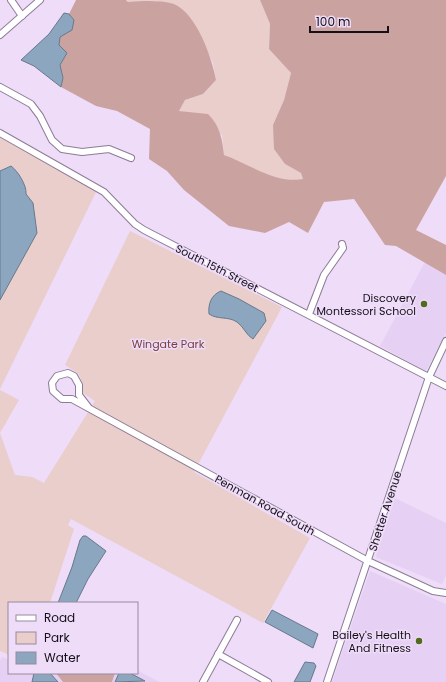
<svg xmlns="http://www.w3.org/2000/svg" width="446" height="682" font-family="Poppins,sans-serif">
<rect width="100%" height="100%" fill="#eedcf8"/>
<g fill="#e6d0f3">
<path d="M425,262L446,275V333L426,371L380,346Z"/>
<path d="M395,498L446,523V575L442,584L376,557Z"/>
<path d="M370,571L446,604V682H332Z"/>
<path d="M2,657L9,660V673H137V670L159,682H0V661Z"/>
</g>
<g fill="#eacecc">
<path d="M127,0H260L270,24L269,49L291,73L284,100L273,125L285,164L301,173L303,179L287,181L258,171L224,155L222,135L191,113L179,111L185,100L203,94L216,80L213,63L206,48L157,1L128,2Z"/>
<path d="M0,137L97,190L0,389Z"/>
<path d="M130,231L282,307L194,472L310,538L263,623L71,519L68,525L74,529L50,603H9V655L0,651V390L19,400L0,433L15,475L32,477L44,483L95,401L83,393C82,375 80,374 65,365Z"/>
</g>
<g fill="#caa3a1">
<path d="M76,0H126L128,2C143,1 160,0 174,4C197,14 212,58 216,80L203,94L185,100L179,111L208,114C220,126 222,138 224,155C249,164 276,184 303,179L301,173L285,164L274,149L273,125L284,100L291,73L269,49L270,24L260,0H446V176L416,230L446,245V275L396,246L385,245L354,199L324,202L308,233L289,222L265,233L229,226L184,190L167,171L149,159L150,129L117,111L96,106L61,87L63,78L60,65L67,53L59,45L60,37L74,20L69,14Z"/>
<path d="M56,673H115L112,682H63Z"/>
</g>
<g fill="#8ba6be" stroke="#68798c">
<path d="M64,13L69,14L74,20L72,30L60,37L59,45L67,53L60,65L63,78L61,87L34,66L21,60L49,34Z"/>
<path d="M11,166C18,171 27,186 26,194L33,203L37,233L0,300V171Z"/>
<path d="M221,291L239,299L264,313L266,321L253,339C246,335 244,327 237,322C228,316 218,320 209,314C208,304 211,295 221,291Z"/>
<path d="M83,536H86L106,551L88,579L76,603H58L72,567L80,540Z"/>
<path d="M272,610L318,634L313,648L265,622Z"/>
<path d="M305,662L314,663L316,666L310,682H294Z"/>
<path d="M34,673H50L58,682H32Z"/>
<path d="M119,673H130L145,681L115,682Z"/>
</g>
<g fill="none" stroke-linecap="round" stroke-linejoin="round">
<g stroke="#8c7c95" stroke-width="8">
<g id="minor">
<path d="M11,0L22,16"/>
<path d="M0,35L40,0"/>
<path d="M0,87L31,104L40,116L52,140L62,149L82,152L109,149L131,158"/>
<path d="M0,133L104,192L135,224L144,230L446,386"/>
<path d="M309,314L324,275L343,248L342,244"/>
<path d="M89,408L79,395V385L74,376L68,373L57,376L52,383L53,391L62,399H72L368,561L433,591L446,593"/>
<path d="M218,654L268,682"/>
<path d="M203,682L237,620"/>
<path d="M327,682L429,377L446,341"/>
</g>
</g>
<use href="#minor" stroke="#fff" stroke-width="6"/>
</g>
<g fill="#516a1c" stroke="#eedcf8" stroke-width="1.5">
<circle cx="424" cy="304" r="4"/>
<circle cx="419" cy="641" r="4"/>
</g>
<g text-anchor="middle" stroke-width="3" stroke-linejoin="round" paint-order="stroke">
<g font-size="11" fill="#150f19" stroke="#eedcf8">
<text transform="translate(217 268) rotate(27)" y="4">South 15th Street</text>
<text transform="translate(265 505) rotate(29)" y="4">Penman Road South</text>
<text transform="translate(385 511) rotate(-72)" y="4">Shetter Avenue</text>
</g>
<g font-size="11" fill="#150f19" stroke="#eedcf8" text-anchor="end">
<text x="416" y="302">Discovery<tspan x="416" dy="13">Montessori School</tspan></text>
<text x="411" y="639">Bailey's Health<tspan x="411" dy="13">And Fitness</tspan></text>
</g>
<g font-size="11" fill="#784140" stroke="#eedcf8">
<text x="168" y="348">Wingate Park</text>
</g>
</g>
<rect x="8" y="602" width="130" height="72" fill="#eedcf8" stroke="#978a9f"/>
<rect x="16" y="615" width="20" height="6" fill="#ffffff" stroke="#978a9f"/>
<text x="44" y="622" font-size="12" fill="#150f19">Road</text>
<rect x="16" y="632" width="20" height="12" fill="#eacecc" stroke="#978a9f"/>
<text x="44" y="642" font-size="12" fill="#150f19">Park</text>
<rect x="16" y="652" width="20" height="12" fill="#8ba6be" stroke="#978a9f"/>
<text x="44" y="662" font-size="12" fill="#150f19">Water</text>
<path d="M310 26v6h78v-6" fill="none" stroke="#150f19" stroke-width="2"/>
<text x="316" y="26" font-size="12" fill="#150f19" stroke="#eedcf8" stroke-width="3" paint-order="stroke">100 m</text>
</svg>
